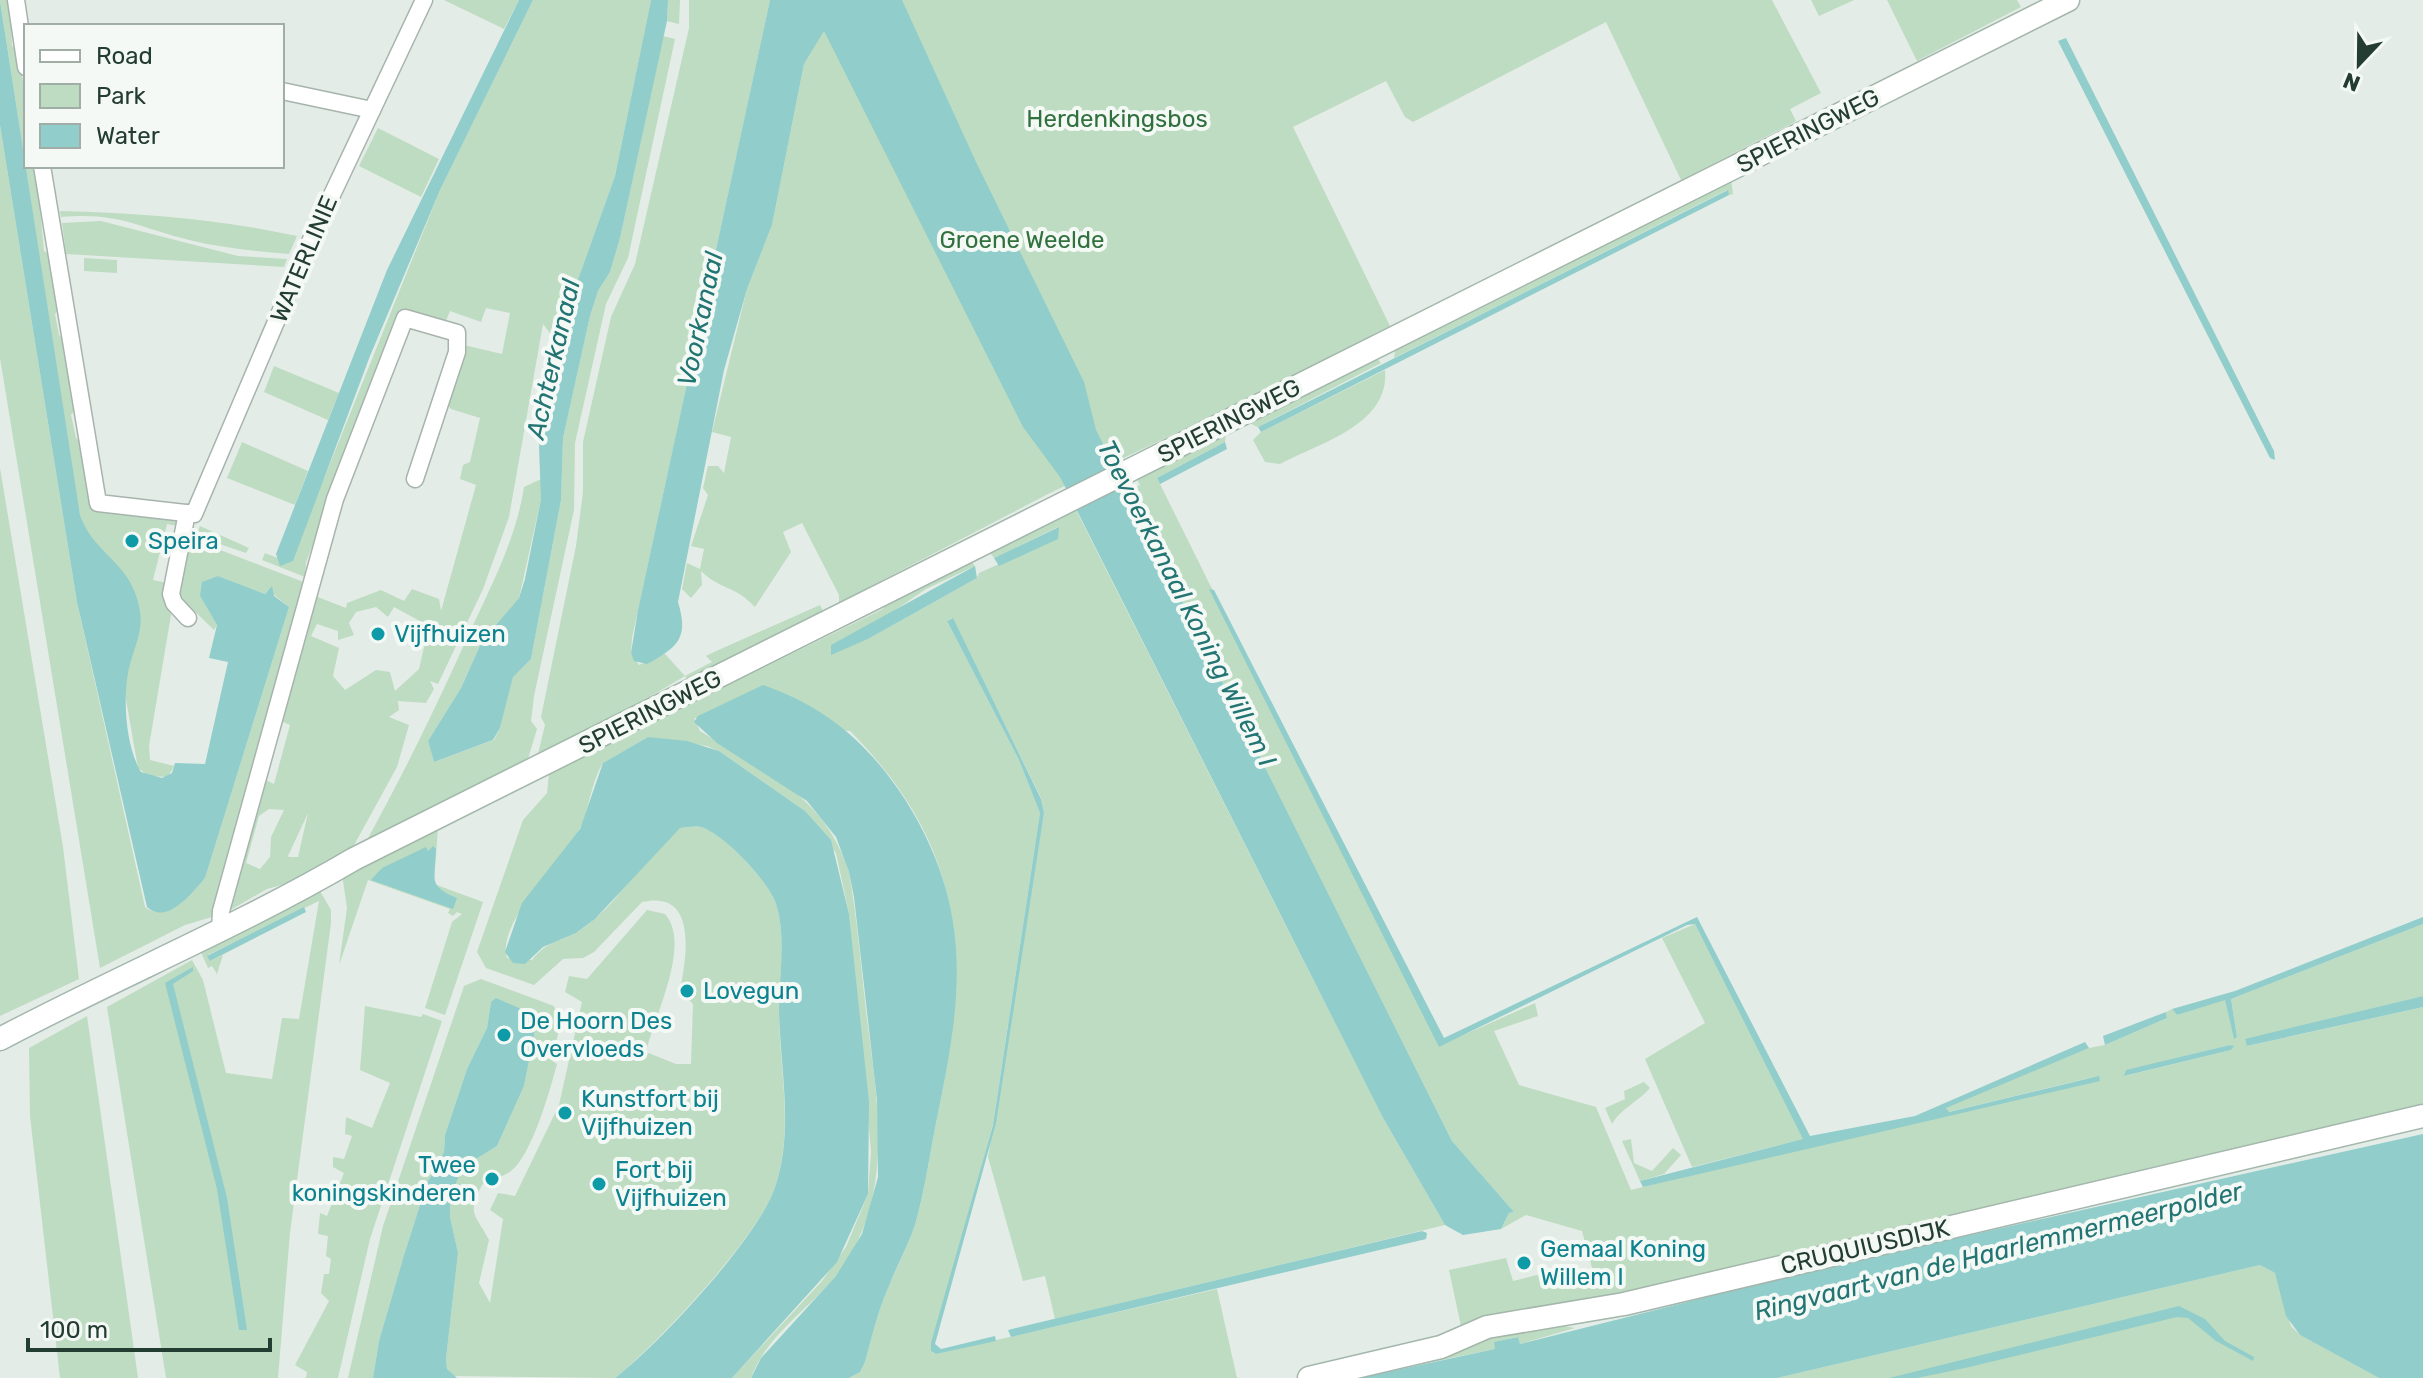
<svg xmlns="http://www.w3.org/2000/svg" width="2423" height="1378" font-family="Rubik,sans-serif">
<rect width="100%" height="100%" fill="#e4ece7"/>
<g fill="#bedcc1" fill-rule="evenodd">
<path d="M0,0H10L12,46L18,50L26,100V166H36L44,251L50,255L59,309L55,314L59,335L63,338L74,411L71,415L76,438L80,441L91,508L179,522L178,526L167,524L153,580L167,583L165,595L171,615L149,746L150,760L174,766L168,777L149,776L138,768L125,694L134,590L85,533L78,507Z"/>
<path d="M444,0H519L504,29Z"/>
<path d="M533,0H651L615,176L556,341L543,324L509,517L483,589L438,684L430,681L434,689L426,703L398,701L399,710L389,717L409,725L397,767L353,847L292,882L267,889L225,913L185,925L100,968L0,358V125L77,602L145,907C168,925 192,893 205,878L289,607L268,590L265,594L218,576L200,596L217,625L214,630L180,597L189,538L309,584L305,592L346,608L347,603L381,590L404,601L412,589L439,599L441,611L476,485L460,479L463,465L470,462L480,418L451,409L447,404L464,345L502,354L510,313L486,308L481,322L450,311L445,323L405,311L306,562L305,577L262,560L265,553L280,559V566L325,476L440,190ZM376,607L388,617L394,607L418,620L428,630L419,669L395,691L390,672L376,670L345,690L333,676L339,648L311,636L317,624L338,631V640L354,635L349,623L356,612ZM272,717L290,725L274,784L257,776ZM269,809L284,810L271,837L270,857L260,869L246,863L259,816ZM308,813L298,857H289L288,856Z"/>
<path d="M668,0H680L679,24L667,21Z"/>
<path d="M689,0H770L632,638L631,653L639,665L665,654L685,676L712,662L706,656L714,652L820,605L823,611L839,604V595L802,523L783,532L791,552L755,607C735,585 720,590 701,571L702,585L691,598L682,589L687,563L700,569L704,549L691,546L708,495L703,488L708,466H718L724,473L731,437L712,432L747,289L772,225L804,64L824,30L834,48L850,0H1772L1821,93L1790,109L1796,121L1793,123L1681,180L1606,22L1413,122L1405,117L1386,81L1293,127L1390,326L1372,335L1373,339L1050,493L871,586L868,594L690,683L685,676C636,706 582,733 537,758L545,725L541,717L576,546L583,492V442L611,317L635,264L689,28Z"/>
<path d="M1811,0H1854L1819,16Z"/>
<path d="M1887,0H2017L2021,7L1917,61Z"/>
<path d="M663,36L675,39L628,258L606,304L575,443L574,510L534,696L531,721L537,729L527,762L367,840C404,773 437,705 468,636C490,588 516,540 524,487L541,479V499L519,598L482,641L461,688L428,741L434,762L494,740L500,728L513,676L531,659L561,500L563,438L590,316L598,291L610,272L620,238Z"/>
<path d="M378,128L439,159L421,197L359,166Z"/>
<path d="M1731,180L1733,194L1729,195L1727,190L1394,358L1395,350Z"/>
<path d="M60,211C140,213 219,219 297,236L289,254C255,251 222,248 189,240C137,227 119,212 61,217Z"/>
<path d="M101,221L238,256L287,259L284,267L66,254L62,223Z"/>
<path d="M84,258L117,260V273L84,271Z"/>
<path d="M1376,357L1381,363L1258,427L1247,422Z"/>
<path d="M274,366L339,393L328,420L264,392Z"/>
<path d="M1385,370C1390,425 1319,443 1280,464L1265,462L1253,440L1261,432Z"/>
<path d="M1226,432L1225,442L1157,478L1439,1046L1535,1003L1538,1016L1494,1031L1519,1085L1596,1107L1631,1190C1787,1151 1943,1118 2098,1076L1948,1112L1946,1107L2089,1048L2105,1045L2167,1018L2166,1012L2172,1009L2177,1015L2225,999L2234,1038L2237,1037L2231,999L2423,924V996L2245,1040L2248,1046L2423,1007V1106L1462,1331L1449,1270L1506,1258L1513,1281L1564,1268L1595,1279L1582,1231L1526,1215L1501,1229L1509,1213L1514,1212L1452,1141L1132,503L1127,491L1140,485L1136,477ZM2230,1045L2233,1046L2231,1050L2125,1076L2126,1071Z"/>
<path d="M242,442L308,471L295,505L227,478Z"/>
<path d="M0,468L63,847L79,979L0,1016Z"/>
<path d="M1075,508L1382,1116L1445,1225L1055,1319L1045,1276L1023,1281L988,1157L1044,813L1041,798L952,618L947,621L1019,760L1040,813L993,1124L931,1351L936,1354L1217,1289L1237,1378H849L860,1372L865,1362C872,1337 878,1310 889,1286C897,1266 908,1246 915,1225C925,1191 930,1153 937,1118C970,962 969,851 850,731L694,718L700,731C765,773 823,793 849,872C857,918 861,965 866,1011C876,1094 894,1179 850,1256C824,1301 768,1329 751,1378H732L822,1281L846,1247L868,1194L871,1151L849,914L836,853L805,811L719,751L707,746L648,737L603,763C590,784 590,810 578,832C563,863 496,921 507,958L532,960C549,939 559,943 579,931C620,905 641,856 680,828C688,827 697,825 704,828C727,838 771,883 777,907C786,939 779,976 779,1010C779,1070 795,1131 774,1190C756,1239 657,1344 615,1378L453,1376L447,1369L446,1359L458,1253L450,1217V1197L463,1167L497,1146L524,1086L535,1030L533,1021L491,1002L487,1028L467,1069L445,1135L444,1152L427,1183L404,1255L379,1341L373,1378H348L383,1226L464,986L481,979L554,1006L560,1024L556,1043L549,1044L543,1050L545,1056L557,1064C550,1090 532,1155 511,1171C502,1178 491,1178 482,1185C466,1215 476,1214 489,1240L479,1283L490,1303L503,1219L490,1210L498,1193L515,1196L559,1105L582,1002L565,992L569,976L587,979L647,910L665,914C692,944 654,1016 646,1052L676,1064H691L693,1004L680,990C686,959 699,889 642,902L594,952L583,958L563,959L534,985L486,968L477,952L523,820L547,793L549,773L883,609L885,604L970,560L975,566L926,589L831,654L868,639L977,578L979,573L1057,538L1058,527L994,558L988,550Z"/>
<path d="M200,526L249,548L246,553L196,536Z"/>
<path d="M438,828L434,884L483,902L445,1015L425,1008L452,922L462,914L457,912L453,916L448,913L450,909L368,880L339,965L347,908L342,874Z"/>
<path d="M320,891L331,910V923L290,1233L278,1378H166L107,1007L192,960L203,980L226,1073L272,1079L282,1018L299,1019L319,901L208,955L210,961L223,955L217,974L212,966L208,968L200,950Z"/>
<path d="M1695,924L1804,1139L1692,1167L1645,1059L1705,1023L1662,938Z"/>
<path d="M365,1006L421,1017L423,1014L442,1021L370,1239L338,1378H306L307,1372L295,1365L329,1301L321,1293L324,1274H329L331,1259L326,1256L328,1236L318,1234L320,1213L327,1216L344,1173L333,1167V1157L344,1159L352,1136L345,1134L346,1117L372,1128L390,1083L360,1070Z"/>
<path d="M87,1016L138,1378H60L30,1116L29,1048Z"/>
<path d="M1644,1082L1650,1088C1638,1102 1620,1109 1612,1124L1605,1108L1625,1099L1624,1091Z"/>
<path d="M1631,1139L1634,1163L1652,1171L1673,1148L1681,1155L1664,1174L1640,1181L1622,1141Z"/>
<path d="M2260,1265L2275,1273L2291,1326L2300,1335L2379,1378H1777Z"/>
<path d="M1559,1325L1575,1328L1520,1344L1517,1337L1495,1342V1349L1416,1365L1505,1331Z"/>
</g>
<g fill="#90cdcb">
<path d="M519,0H533L440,190L370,356L293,561L280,566L276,554L387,270Z"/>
<path d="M651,0H668L667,21L620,238L610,272L598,291L590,316L563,438L561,500L531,659L513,677L500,728L493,740L434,762L428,741L461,688L482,641L519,598L525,579L541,499L539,447L556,341L615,176Z"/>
<path d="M770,0H902L976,162L1084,382L1096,430L1452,1141L1514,1212L1509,1213L1501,1229L1463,1235L1445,1225L1382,1116L1060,477L1023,427L824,31L804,64L772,225L747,289L724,370L678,602C689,638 678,647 647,664L634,661L631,653L638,610Z"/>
<path d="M0,1L80,515C95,557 132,561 140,611C143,630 135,646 130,664C122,693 125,746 141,772L162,778L172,773L175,763L205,764L228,662L209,658L217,625L200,596L202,582L218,576L265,594L272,586L274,596L289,607L205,878C193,892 167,926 147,907L77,602L0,125Z"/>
<path d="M2066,38L2274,451L2275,460L2270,458L2058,41Z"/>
<path d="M1728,190L1729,195L1261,432L1258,427Z"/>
<path d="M1225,442L1227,449L1160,484L1157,478Z"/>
<path d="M1059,527L1058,539L999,566L994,558Z"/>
<path d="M975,566L977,578L868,639L831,655V645Z"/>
<path d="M1209,589L1214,590L1444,1038L1697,917L1810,1136L1915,1116L2085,1042L2089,1048L1946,1108L1949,1112L2099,1076L2100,1081L1643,1187L1640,1181L1803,1139L1695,924L1687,925L1439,1047Z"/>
<path d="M953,618L1041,799L1044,813L996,1123L935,1344L941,1349L995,1336L996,1341L936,1354L931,1351V1343L993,1125L1040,813L1019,760L947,621Z"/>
<path d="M763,685C827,707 870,745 906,801C974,910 962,998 937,1118C930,1153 925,1190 915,1225C908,1246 897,1265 889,1286C878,1310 872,1337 865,1362L860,1372L849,1378H751L761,1358L836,1276L862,1234L878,1177L877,1100L854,897L849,872L836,837L807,801L717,743L694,722L698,716Z"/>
<path d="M648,737L687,741L719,751L805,811L831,840L849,914L869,1102L868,1194L837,1262L732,1378H615C659,1344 755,1241 774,1190C795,1132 780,1070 779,1010C779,976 786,939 777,907C771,883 727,838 704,828C697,825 688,827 680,828L595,919L576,933L543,947L525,964L513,963L505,952L522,903L580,829L603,763Z"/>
<path d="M426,847L428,851L433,846L436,849C435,879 427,886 457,898L453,909L371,880L382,868Z"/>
<path d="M304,907L306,912L210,961L207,956Z"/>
<path d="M2423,917V924L2231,999L2237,1037L2234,1039L2225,1000L2177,1015L2172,1009L2235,991Z"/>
<path d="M193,967V971L173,984L227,1198L247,1330H239L217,1189L165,983Z"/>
<path d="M2423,996V1007L2247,1046L2245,1039Z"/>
<path d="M496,998L528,1012L535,1030L524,1086L497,1146L463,1167L450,1197V1217L458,1253L446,1359L447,1369L457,1378H373L379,1341L404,1255L427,1183L444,1152L445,1135L467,1069L487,1028L491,1002Z"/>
<path d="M2166,1012L2167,1018L2105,1045L2103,1036Z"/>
<path d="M2230,1045L2234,1046L2231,1050L2124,1076L2126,1070Z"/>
<path d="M2423,1134V1378H2379L2300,1335L2286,1316L2275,1273L2260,1265L1777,1378H1359L1495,1349L1494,1342L1518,1337L1520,1344L1831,1266Z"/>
<path d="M1422,1231L1427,1233L1426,1239L1011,1337L1008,1330Z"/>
<path d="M2179,1306L2205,1319L2225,1341L2254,1357L2253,1361L2216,1341L2188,1318L2177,1317L1965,1368L1917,1378H1889Z"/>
</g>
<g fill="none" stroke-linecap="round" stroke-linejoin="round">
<g stroke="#a7b4ad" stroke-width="19">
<g id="street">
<path d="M16,0L26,67"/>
<path d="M282,91L372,110"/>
<path d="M42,166L98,503L194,514L313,235L424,0"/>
<path d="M187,513L171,594L174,603L188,618"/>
<path d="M220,932L221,911L335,499L405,318L457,333V352L415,479"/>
</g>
</g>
<g stroke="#a3b7ac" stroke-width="25">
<g id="secondary">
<path d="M0,1039C117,977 240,926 354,859L2068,0"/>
<path d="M1309,1378L1441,1347L1487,1327L1624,1304L2423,1116"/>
</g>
</g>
<use href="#street" stroke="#fff" stroke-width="16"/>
<use href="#secondary" stroke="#fff" stroke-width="22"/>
</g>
<g fill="#0f9aa8" stroke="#f4f9f6" stroke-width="3">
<circle cx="132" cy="541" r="8"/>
<circle cx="378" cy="634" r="8"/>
<circle cx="687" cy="991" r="8"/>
<circle cx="504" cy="1035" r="8"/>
<circle cx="565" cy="1113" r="8"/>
<circle cx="492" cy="1179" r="8"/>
<circle cx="599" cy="1184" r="8"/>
<circle cx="1524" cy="1263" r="8"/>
</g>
<g text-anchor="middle" stroke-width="8" stroke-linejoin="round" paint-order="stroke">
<g font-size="24" fill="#31713e" stroke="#f4f9f6">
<text x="1117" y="127">Herdenkingsbos</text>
<text x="1022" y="248">Groene Weelde</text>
</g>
<g font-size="24" fill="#243d32" stroke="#f4f9f6">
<text transform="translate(1808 131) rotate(-27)" y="8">SPIERINGWEG</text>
<text transform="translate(304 259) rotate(-67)" y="8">WATERLINIE</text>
<text transform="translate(1229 421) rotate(-27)" y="8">SPIERINGWEG</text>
<text transform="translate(650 712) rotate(-27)" y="8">SPIERINGWEG</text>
<text transform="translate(1865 1247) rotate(-13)" y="8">CRUQUIUSDIJK</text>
</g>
<g font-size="24" fill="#0d838f" stroke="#f4f9f6" text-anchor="start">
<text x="148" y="549">Speira</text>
<text x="394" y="642">Vijfhuizen</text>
<text x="703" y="999">Lovegun</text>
<text x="520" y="1029">De Hoorn Des<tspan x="520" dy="28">Overvloeds</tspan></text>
<text x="581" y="1107">Kunstfort bij<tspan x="581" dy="28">Vijfhuizen</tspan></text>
<text x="476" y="1173" text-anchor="end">Twee<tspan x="476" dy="28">koningskinderen</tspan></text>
<text x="615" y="1178">Fort bij<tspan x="615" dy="28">Vijfhuizen</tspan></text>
<text x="1540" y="1257">Gemaal Koning<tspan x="1540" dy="28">Willem I</tspan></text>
</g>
<g font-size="26" font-style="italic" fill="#227573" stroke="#f4f9f6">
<text transform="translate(700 319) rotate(-78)" y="9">Voorkanaal</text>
<text transform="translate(553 359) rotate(-77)" y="9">Achterkanaal</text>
<text transform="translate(1187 603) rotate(63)" y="9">Toevoerkanaal Koning Willem I</text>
<text transform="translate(1998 1251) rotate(-14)" y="9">Ringvaart van de Haarlemmermeerpolder</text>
</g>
</g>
<rect x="24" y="24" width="260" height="144" fill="#f4f9f6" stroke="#a1aea8" stroke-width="2"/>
<rect x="40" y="50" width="40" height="12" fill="#ffffff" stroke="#a1aea8" stroke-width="2"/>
<text x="96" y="64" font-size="24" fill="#243d32">Road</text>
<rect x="40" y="84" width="40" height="24" fill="#bedcc1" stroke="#a1aea8" stroke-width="2"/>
<text x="96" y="104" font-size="24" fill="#243d32">Park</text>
<rect x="40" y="124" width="40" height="24" fill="#90cdcb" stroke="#a1aea8" stroke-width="2"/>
<text x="96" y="144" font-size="24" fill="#243d32">Water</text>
<g transform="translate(2359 64) rotate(202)" stroke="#f4f9f6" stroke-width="6" paint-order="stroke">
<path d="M0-6L14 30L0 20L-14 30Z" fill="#243d32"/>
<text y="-12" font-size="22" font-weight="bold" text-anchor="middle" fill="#243d32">N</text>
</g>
<path d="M28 1338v12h242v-12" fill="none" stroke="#243d32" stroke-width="4"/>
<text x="40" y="1338" font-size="24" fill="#243d32" stroke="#f4f9f6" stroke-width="6" paint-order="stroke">100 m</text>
</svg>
